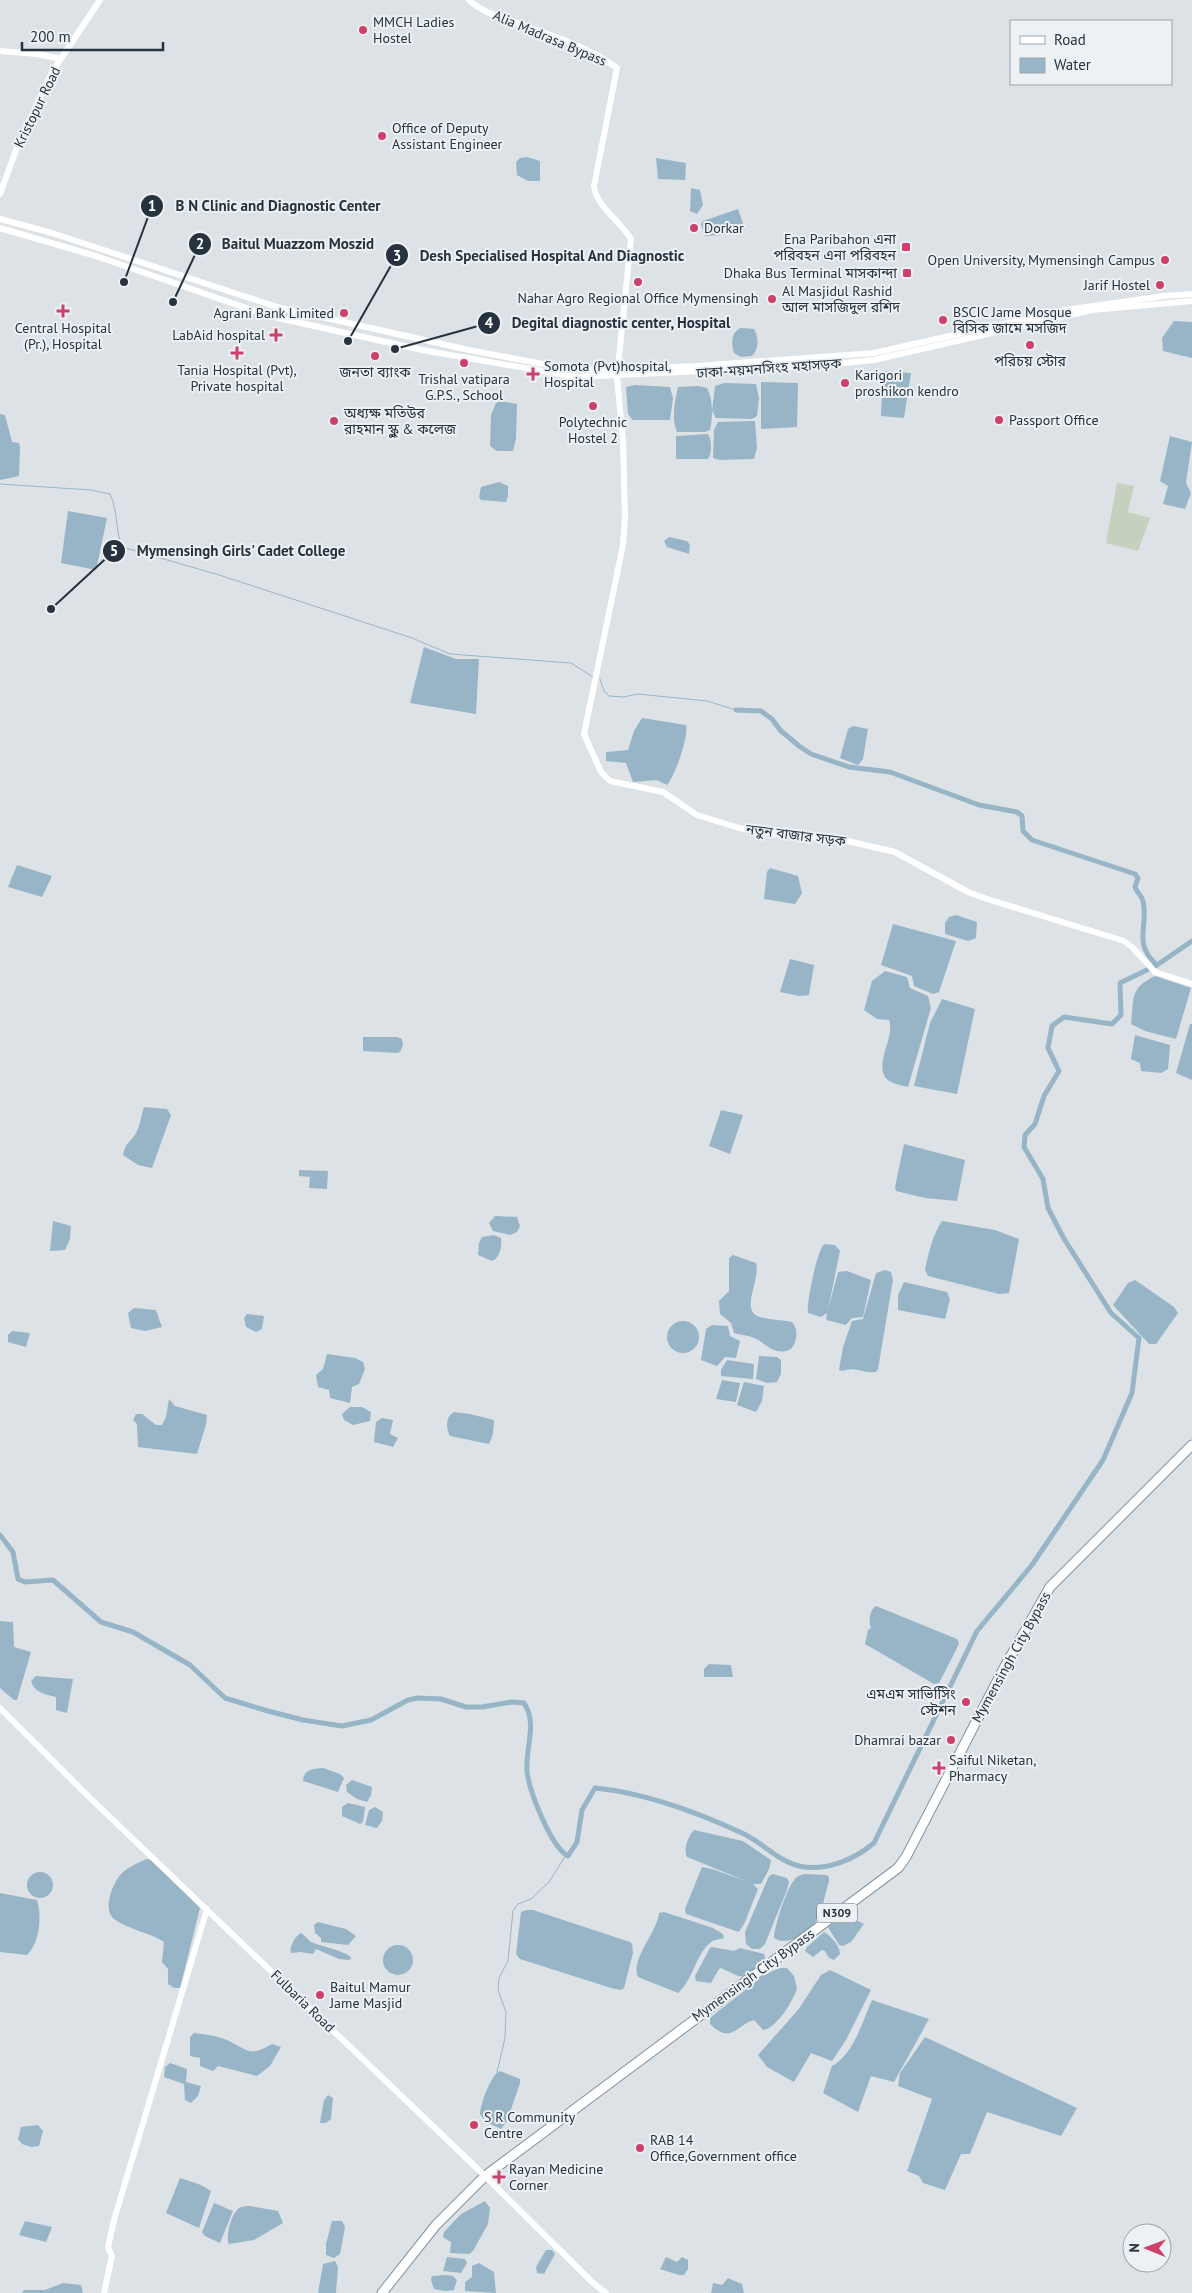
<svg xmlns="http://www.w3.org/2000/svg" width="1192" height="2293" font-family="'PT Sans','Noto Sans Bengali',sans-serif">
<rect width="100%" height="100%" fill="#dde2e7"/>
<path fill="#c5d1be" d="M1117,483L1134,486L1128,512L1150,518L1138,551L1106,543Z"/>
<g fill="#97b5c7">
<path d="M527,157L540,161V181H528L517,175L516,162L520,158Z"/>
<path d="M656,158L686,163L685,180L658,179Z"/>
<path d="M691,188L700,190L703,205L697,214L690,211Z"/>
<path d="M738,209L745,229L736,234L705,236L701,224L703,221Z"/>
<path d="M1174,321L1192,322V358L1163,351L1162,338Z"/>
<path d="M741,328L754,329C759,338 759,349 752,356L741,357L734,353C731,343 731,332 741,328Z"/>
<path d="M883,371L911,373L904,418L881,416Z"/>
<path d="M761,382L798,383L797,427L761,429Z"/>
<path d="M725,383L756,384L759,398L757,416L752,419L716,418L712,411L715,386Z"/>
<path d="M635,385L670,387L673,398L670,420H633L628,414L626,387Z"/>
<path d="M698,386L707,388C713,398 713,418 710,430L705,432H677C671,418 675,401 678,387Z"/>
<path d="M501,401L517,404L516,439L513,451H497L490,446L491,415L496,403Z"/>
<path d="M0,414L5,415L12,442L19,443L20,447L19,476L0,480Z"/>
<path d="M755,421L757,448L754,459L720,460L713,458L714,430L718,422Z"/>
<path d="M708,434C712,441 712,453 708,459H676V436Z"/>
<path d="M1170,436L1192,442L1186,483L1191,493L1185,509L1163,504L1168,486L1160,481Z"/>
<path d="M499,482L508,486V496L506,502L481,500L479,497L481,487Z"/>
<path d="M68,511L107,518L96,570L61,563Z"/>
<path d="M669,537L687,541L690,545L689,554L667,547L664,541Z"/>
<path d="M424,647L456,659H479L476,714L410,703Z"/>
<path d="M642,718L686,725C689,736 675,776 667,785L657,780L633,782L626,763L606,761V752L628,750L634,731Z"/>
<path d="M853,726L868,729L863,759L858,765L840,758L848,729Z"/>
<path d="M17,865L52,876L42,897L8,887Z"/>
<path d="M770,868L798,876L802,893L795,904L764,899L767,872Z"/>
<path d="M956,915L977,922L976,938L968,941L945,934V923L949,917Z"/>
<path d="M893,924L956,941L939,992L933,994L914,986L912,976L881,965Z"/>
<path d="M790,959L814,965L809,995L799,996L780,992Z"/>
<path d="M885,971L907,977L910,988L928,996L931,1008L908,1087C903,1086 894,1084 889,1081C871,1067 896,1037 889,1020L877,1019L864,1010L872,981Z"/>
<path d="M1155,976L1191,988L1176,1039L1145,1031L1131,1024C1134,1000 1129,988 1155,976Z"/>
<path d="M942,999L975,1009L957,1094L914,1086L930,1023Z"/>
<path d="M1190,1024H1192V1080L1176,1073Z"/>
<path d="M1135,1035L1170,1045L1168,1069L1161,1073L1141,1071L1140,1063L1131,1059Z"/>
<path d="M363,1037H397L402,1039L403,1045L400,1052L396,1053L363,1051Z"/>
<path d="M144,1107L167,1109L171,1115L152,1168L138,1165L123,1155C126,1143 128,1144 135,1135C140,1127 141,1116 144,1107Z"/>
<path d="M721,1110L743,1115L730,1154L709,1146Z"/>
<path d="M904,1144L965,1160L957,1201L925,1198L896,1191L895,1187Z"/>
<path d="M299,1170L328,1171L327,1189L309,1188L310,1177L299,1176Z"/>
<path d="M495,1216L517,1217L520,1226L517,1232L510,1235L493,1231L489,1223Z"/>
<path d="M53,1221L71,1226L70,1239L65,1250L50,1251Z"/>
<path d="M942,1221L995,1230L1019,1239L1009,1293L999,1294L928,1276L925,1270C928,1254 933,1234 942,1221Z"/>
<path d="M494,1235L501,1238C502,1246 500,1258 492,1261L478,1255L479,1243L482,1237Z"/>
<path d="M824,1244L835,1245L840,1251L828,1310L838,1272L847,1271L871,1280L863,1317L852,1318L846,1325L826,1320L827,1313L821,1317L808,1313C806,1304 817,1251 824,1244Z"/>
<path d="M733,1255L756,1263C761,1280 739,1311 760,1317C770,1320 782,1320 792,1322C799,1330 797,1342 791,1349C774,1357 768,1344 754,1338C748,1335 741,1335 734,1333L731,1323L720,1314L719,1301L729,1291V1258Z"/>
<path d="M885,1270L891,1272L893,1280L878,1369L876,1372C861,1374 859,1366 842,1371L839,1370L843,1347L852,1321L863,1319L876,1273Z"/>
<path d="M1135,1280L1174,1307L1178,1313L1156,1344H1149L1113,1305L1128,1283Z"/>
<path d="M904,1282L947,1292L950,1299L945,1319L898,1310V1295Z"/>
<path d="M134,1308L156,1310L162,1327L145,1331L131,1328L128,1313Z"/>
<path d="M247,1314L264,1316L262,1329L256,1332L246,1327L244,1318Z"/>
<circle cx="683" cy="1337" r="16"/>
<path d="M712,1325L728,1326L730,1336L740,1341L736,1358L725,1357L717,1366L701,1360L706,1329Z"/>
<path d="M12,1331L30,1333L26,1347L8,1342V1335Z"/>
<path d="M327,1354L355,1358L363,1362L365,1369L359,1384L352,1387L350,1403L330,1398L329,1390L318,1387L316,1375L323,1369Z"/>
<path d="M759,1356L777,1357L781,1360V1374L777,1382L767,1383L756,1379Z"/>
<path d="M727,1360L754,1364L753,1379L721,1376V1370Z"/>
<path d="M722,1380L740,1383L736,1402L716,1399Z"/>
<path d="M744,1382L764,1386L762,1401L756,1412L737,1405Z"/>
<path d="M169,1399L175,1406L207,1415L206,1424L197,1454L138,1447L137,1424L133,1420L136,1414H142L156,1425H162L166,1417Z"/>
<path d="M350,1407H362L371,1412L370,1421L353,1425L344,1420L342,1414Z"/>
<path d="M454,1412L470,1414L494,1420L493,1434L489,1444L450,1436C446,1429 445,1417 454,1412Z"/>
<path d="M382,1418L393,1420L390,1434L398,1438L393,1447L374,1442L376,1422Z"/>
<path d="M876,1606L957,1639L959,1643L957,1648L939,1683L934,1684L865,1644L868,1630L871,1628C868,1622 870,1609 876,1606Z"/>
<path d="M0,1621L13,1622L14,1647L31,1652L17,1700H14L0,1688Z"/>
<path d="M709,1664L731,1665L733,1677H704V1669Z"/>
<path d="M36,1676L73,1679L67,1713L56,1710V1697C45,1694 35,1693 31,1681Z"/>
<path d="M323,1768L340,1774L344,1778L338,1792L303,1781C304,1769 313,1769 323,1768Z"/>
<path d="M352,1780L372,1787L371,1795L367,1802L357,1799L347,1792L346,1785Z"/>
<path d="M348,1803L365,1807L363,1822L360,1824L342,1816V1807Z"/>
<path d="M375,1807L383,1812L382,1821L377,1828L365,1825L369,1810Z"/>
<path d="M694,1830L743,1841L771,1860L769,1869L761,1884H753L758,1889L745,1922L739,1932L686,1914L685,1909L702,1867L712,1869L746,1881L687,1857C683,1850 688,1836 694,1830Z"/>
<path d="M146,1859L152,1860L200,1908L180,1988H174L168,1984V1969L162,1962L164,1942C149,1932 129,1930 114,1919C102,1909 113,1882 122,1873C128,1867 139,1863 146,1859Z"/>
<circle cx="40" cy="1885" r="13"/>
<path d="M773,1874L787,1878L789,1882L787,1890L765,1944L760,1949H752L746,1944L745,1932L769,1876Z"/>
<path d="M805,1874L826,1875L829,1877V1881C825,1894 822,1913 815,1923C806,1934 787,1947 774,1938C774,1927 788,1883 797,1877C799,1875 802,1875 805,1874Z"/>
<path d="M0,1893L37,1900C42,1916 40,1942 27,1955L0,1952Z"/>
<path d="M526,1910H533L630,1942L632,1944L633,1953L624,1988L621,1990L611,1988L520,1959L516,1954L521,1912Z"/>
<path d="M664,1912L713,1928L723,1934L724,1938C719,1940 714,1939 710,1943C695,1956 693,1980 678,1993L638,1977C630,1959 657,1933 659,1913Z"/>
<path d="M846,1915L864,1924L851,1942L843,1946L839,1945L828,1927Z"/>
<path d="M318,1922L346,1929L356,1936L348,1945L321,1942V1938L315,1933L314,1925Z"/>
<path d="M824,1932C831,1936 840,1946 840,1954L834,1960L829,1958L825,1951L822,1950L813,1957L805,1951L807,1947Z"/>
<path d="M301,1933C306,1936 309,1942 314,1943C324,1947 342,1950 351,1957L350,1960L339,1959L316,1949L313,1954L301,1952L291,1953C289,1947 295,1936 301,1933Z"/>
<circle cx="398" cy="1960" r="15"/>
<path d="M712,1947L734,1951L740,1948L764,1954L766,1961L745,1977L738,1976L721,1968L719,1969L711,1983L696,1981L695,1976L710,1948Z"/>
<path d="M779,1968H787L794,1976L797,1988C794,2000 776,2029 763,2030L754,2020C736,2025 732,2045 710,2024V2018L716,2013L763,1976Z"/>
<path d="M830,1970L871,1990L846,2040L832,2061L811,2053L794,2082L767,2067L758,2055L798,2010L821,1975Z"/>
<path d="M872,2000L929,2019L894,2082L871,2076L858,2112L823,2093L832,2066C854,2054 862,2022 872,2000Z"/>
<path d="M194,2033C204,2034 219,2036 229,2041C250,2051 249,2057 272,2044L281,2047L270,2066L257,2076L218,2066L213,2071L200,2066V2058L190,2056V2037Z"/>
<path d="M925,2037L1077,2108L1061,2136L987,2112L970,2154H961L945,2190L923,2183L919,2176L907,2171L932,2099L898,2086L900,2073Z"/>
<path d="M170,2063L187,2069L186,2082L201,2086L198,2096L191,2103L185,2100L184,2084L164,2077L165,2067Z"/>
<path d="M500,2071L520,2079V2083L507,2121L501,2129L486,2122L480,2114C480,2105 491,2074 500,2071Z"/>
<path d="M328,2095L333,2098L331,2119L326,2123H320L324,2100Z"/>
<path d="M38,2125L43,2131L39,2146L31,2147L22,2144L18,2139L21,2127Z"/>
<path d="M180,2178L201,2185L211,2191L199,2228L166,2213Z"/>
<path d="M485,2201L490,2208L488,2224L473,2251L469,2254L450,2253L451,2242L443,2237L444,2232L461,2214Z"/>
<path d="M214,2203L233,2211L220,2243L205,2236L202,2232Z"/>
<path d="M250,2206L278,2211L283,2223L254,2240L229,2244C225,2237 231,2215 238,2209C241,2206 246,2206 250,2206Z"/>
<path d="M25,2221L52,2227L46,2242L19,2235Z"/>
<path d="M332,2221H342L345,2227L340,2254L334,2258L326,2255V2244Z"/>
<path d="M546,2250H552L555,2254L544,2274L537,2273L536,2267Z"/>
<path d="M447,2257L465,2259L467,2263L461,2273L443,2271Z"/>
<path d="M666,2257L677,2262L682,2257L688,2260V2269L684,2275H679L660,2269Z"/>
<path d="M335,2261L338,2267L336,2293H318L323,2264Z"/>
<path d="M479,2263L494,2272L496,2293L465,2291V2282L472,2277V2266Z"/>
<path d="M446,2275L453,2276L457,2280L454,2290L445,2291L434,2289L431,2280L432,2276Z"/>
<path d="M728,2278L742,2284L744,2293H711L713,2283L722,2285Z"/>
<path d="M63,2283L81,2285L83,2293H22L24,2290H45Z"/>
</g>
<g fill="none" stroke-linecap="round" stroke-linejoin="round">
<g stroke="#97b5c7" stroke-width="1">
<path d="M0,484L91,490L110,494C118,511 115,529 122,547L216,574L351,618L412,638L450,654L571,663L593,677"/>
<path d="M600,679L604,691L609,696L624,697L638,694L707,701L736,710"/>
<path d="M497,2072L505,2038L506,2012L498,1990L499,1978L508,1961L513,1911L518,1904L531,1899L549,1882L566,1855"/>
</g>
<g stroke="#97b5c7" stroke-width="5">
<path d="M736,710L761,711L772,719L780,730L799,746L811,754L849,767L890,772L979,805L1017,812L1022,816L1023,831L1032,840L1135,874L1138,878L1135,887C1137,893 1142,896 1143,901C1149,927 1132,943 1157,965"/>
<path d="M0,1535L13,1552L18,1579L25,1582L53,1580L101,1622L133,1632L190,1665L225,1698L268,1711L303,1720L342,1726L371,1720L408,1700L417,1698L441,1699L466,1707H482L512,1702L524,1703C538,1724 525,1748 527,1771C529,1791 551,1847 568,1856L577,1842L582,1810L595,1788C646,1793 697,1812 744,1834C763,1843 781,1864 804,1867C829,1870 855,1859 874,1843L977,1631L1032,1565L1103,1460L1132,1393L1139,1338L1111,1313L1063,1237L1048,1208L1043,1179L1024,1147L1025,1135L1035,1124L1044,1096L1059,1071L1048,1048L1052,1026L1064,1017L1112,1024L1121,1015L1120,983L1157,965L1192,941"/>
</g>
<g stroke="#84919d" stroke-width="11">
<path id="highway" d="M382,2293L436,2225L485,2176L898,1868L906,1857L1004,1668L1050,1587L1192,1445"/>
</g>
<g stroke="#fff" stroke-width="6">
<path d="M469,0C485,15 506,18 525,26C555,36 591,49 617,68L594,186C596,206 620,221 631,239L617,377L623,441L625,517L623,545L584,734L601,772L610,781L663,792L697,815L739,828L774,834L843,840L895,852L968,892L987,899L1124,941L1133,948L1155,972L1192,984"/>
<path d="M0,51L37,54L61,59"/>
<path d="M0,194L19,142L52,72L100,0"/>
<path d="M0,219L52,233L277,307L469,350L570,369L596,370L698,366L874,353L1065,310L1164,296L1192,294"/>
<path d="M0,228L99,257L269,316L422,350L576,377L825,365L874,360L1092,310L1192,301"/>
<path d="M0,1708L87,1795L485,2176L592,2282L606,2293"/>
<path d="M104,2293L112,2256L108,2247L114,2220L207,1909"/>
</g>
<use href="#highway" stroke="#fff" stroke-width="9"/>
</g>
<g fill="#ce4069" stroke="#ecf1f5" stroke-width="2">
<circle cx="363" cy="30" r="5"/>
<circle cx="382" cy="136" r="5"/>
<circle cx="694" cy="228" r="5"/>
<rect x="901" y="242" width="10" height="10" rx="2.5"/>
<circle cx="1165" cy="260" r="5"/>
<rect x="902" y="268" width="10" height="10" rx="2.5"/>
<circle cx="638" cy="282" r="5"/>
<circle cx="1160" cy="285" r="5"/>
<circle cx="772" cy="299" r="5"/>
<path d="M60.5 303.5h5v5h5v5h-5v5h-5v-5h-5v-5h5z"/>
<circle cx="344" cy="313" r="5"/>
<circle cx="943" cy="320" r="5"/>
<path d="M273.5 327.5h5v5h5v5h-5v5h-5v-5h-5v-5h5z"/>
<circle cx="1030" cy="345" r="5"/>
<path d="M234.5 345.5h5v5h5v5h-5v5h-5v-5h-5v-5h5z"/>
<circle cx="375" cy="356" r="5"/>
<circle cx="464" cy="363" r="5"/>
<path d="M530.5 366.5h5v5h5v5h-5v5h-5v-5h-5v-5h5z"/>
<circle cx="845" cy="383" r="5"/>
<circle cx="593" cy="406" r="5"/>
<circle cx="999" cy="420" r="5"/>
<circle cx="334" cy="421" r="5"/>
<circle cx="966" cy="1702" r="5"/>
<circle cx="951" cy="1740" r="5"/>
<path d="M936.5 1760.5h5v5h5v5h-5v5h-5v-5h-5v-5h5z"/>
<circle cx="320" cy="1995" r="5"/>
<circle cx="474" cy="2125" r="5"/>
<circle cx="640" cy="2148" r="5"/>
<path d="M496.5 2169.5h5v5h5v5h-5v5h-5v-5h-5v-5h5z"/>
</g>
<g text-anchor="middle" stroke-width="4" stroke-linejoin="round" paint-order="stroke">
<rect fill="#ecf1f5" stroke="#616b74" stroke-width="1" x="817" y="1903.5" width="40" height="19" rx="4"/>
<g font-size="12" font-weight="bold" fill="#26323d">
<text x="837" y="1917">N309</text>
</g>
<g font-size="14" fill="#26323d" stroke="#ecf1f5" text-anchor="start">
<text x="373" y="27">MMCH Ladies<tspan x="373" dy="16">Hostel</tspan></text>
<text x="392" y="133">Office of Deputy<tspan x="392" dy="16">Assistant Engineer</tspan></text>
<text x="704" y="233">Dorkar</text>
<text x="896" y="244" text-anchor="end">Ena Paribahon এনা<tspan x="896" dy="16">পরিবহন এনা পরিবহন</tspan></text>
<text x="1155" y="265" text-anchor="end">Open University, Mymensingh Campus</text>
<text x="897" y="278" text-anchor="end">Dhaka Bus Terminal মাসকান্দা</text>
<text x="1150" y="290" text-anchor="end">Jarif Hostel</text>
<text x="782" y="296">Al Masjidul Rashid<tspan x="782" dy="16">আল মাসজিদুল রশিদ</tspan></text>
<text x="638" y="303" text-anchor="middle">Nahar Agro Regional Office Mymensingh</text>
<text x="953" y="317">BSCIC Jame Mosque<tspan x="953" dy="16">বিসিক জামে মসজিদ</tspan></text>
<text x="334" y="318" text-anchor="end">Agrani Bank Limited</text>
<text x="63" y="333" text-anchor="middle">Central Hospital<tspan x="63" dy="16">(Pr.), Hospital</tspan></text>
<text x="265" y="340" text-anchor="end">LabAid hospital</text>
<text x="1030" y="366" text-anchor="middle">পরিচয় স্টোর</text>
<text x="544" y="371">Somota (Pvt)hospital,<tspan x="544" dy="16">Hospital</tspan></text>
<text x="237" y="375" text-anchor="middle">Tania Hospital (Pvt),<tspan x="237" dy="16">Private hospital</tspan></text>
<text x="375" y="377" text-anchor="middle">জনতা ব্যাংক</text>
<text x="855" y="380">Karigori<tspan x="855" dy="16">proshikon kendro</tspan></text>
<text x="464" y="384" text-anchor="middle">Trishal vatipara<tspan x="464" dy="16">G.P.S., School</tspan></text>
<text x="344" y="418">অধ্যক্ষ মতিউর<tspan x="344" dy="16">রাহমান স্কুল &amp; কলেজ</tspan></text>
<text x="1009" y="425">Passport Office</text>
<text x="593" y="427" text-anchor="middle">Polytechnic<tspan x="593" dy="16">Hostel 2</tspan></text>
<text x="956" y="1699" text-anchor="end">এমএম সাভ‌িসি‌িং<tspan x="956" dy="16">স্ট‌েশন</tspan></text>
<text x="941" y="1745" text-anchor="end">Dhamrai bazar</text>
<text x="949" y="1765">Saiful Niketan,<tspan x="949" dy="16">Pharmacy</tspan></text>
<text x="330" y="1992">Baitul Mamur<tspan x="330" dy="16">Jame Masjid</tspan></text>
<text x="484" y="2122">S R Community<tspan x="484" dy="16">Centre</tspan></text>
<text x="650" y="2145">RAB 14<tspan x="650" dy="16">Office,Government office</tspan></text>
<text x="509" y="2174">Rayan Medicine<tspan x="509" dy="16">Corner</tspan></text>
</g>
<g font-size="14" fill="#26323d" stroke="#ecf1f5">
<text transform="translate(550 38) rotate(23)" y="5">Alia Madrasa Bypass</text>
<text transform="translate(37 107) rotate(-64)" y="5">Kristopur Road</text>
<text transform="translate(769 368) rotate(-4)" y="5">ঢাকা-ময়মনসিংহ মহাসড়ক</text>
<text transform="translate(796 835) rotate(7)" y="5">নতুন বাজার সড়ক</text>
<text transform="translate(1011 1657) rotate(-61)" y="5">Mymensingh City Bypass</text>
<text transform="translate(753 1975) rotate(-36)" y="5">Mymensingh City Bypass</text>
<text transform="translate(303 2001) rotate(44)" y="5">Fulbaria Road</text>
</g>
</g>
<path fill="none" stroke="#26323d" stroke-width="2" d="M124 282L152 206M173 302L200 244M348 341L397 255M395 349L489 323M51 609L114 551"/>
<g fill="#26323d" stroke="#ecf1f5" stroke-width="2">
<circle cx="124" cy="282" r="5"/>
<circle cx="173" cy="302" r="5"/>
<circle cx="348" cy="341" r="5"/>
<circle cx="395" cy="349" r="5"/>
<circle cx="51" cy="609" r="5"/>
<circle cx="152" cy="206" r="12"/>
<circle cx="200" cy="244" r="12"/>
<circle cx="397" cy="255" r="12"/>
<circle cx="489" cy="323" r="12"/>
<circle cx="114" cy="551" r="12"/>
</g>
<g font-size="15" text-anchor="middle" font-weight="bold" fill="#fff">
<text x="152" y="211">1</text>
<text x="200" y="249">2</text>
<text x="397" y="261">3</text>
<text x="489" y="328">4</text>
<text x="114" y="556">5</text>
</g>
<g font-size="15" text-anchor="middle" font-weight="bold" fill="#26323d" stroke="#ecf1f5" stroke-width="4" stroke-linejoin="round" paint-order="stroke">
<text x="278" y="211">B N Clinic and Diagnostic Center</text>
<text x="298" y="249">Baitul Muazzom Moszid</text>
<text x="552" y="261">Desh Specialised Hospital And Diagnostic</text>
<text x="621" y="328">Degital diagnostic center, Hospital</text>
<text x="241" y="556">Mymensingh Girls' Cadet College</text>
</g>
<rect x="1010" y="20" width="162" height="65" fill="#ecf1f5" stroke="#9da5ab"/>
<rect x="1020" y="36" width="25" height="8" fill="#ffffff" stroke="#9da5ab"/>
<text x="1054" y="45" font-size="15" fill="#26323d">Road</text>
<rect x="1020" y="58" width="25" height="15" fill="#97b5c7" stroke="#9da5ab"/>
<text x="1054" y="70" font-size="15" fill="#26323d">Water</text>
<g transform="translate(1147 2248) rotate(271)"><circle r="24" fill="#ecf1f5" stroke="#9da5ab"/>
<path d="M0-4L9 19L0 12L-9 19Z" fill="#ce4069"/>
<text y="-8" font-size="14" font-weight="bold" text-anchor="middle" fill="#26323d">N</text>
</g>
<path d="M22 42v8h141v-8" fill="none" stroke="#26323d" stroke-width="2.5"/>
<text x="30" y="42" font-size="15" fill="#26323d" stroke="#ecf1f5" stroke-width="4" paint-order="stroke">200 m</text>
</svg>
